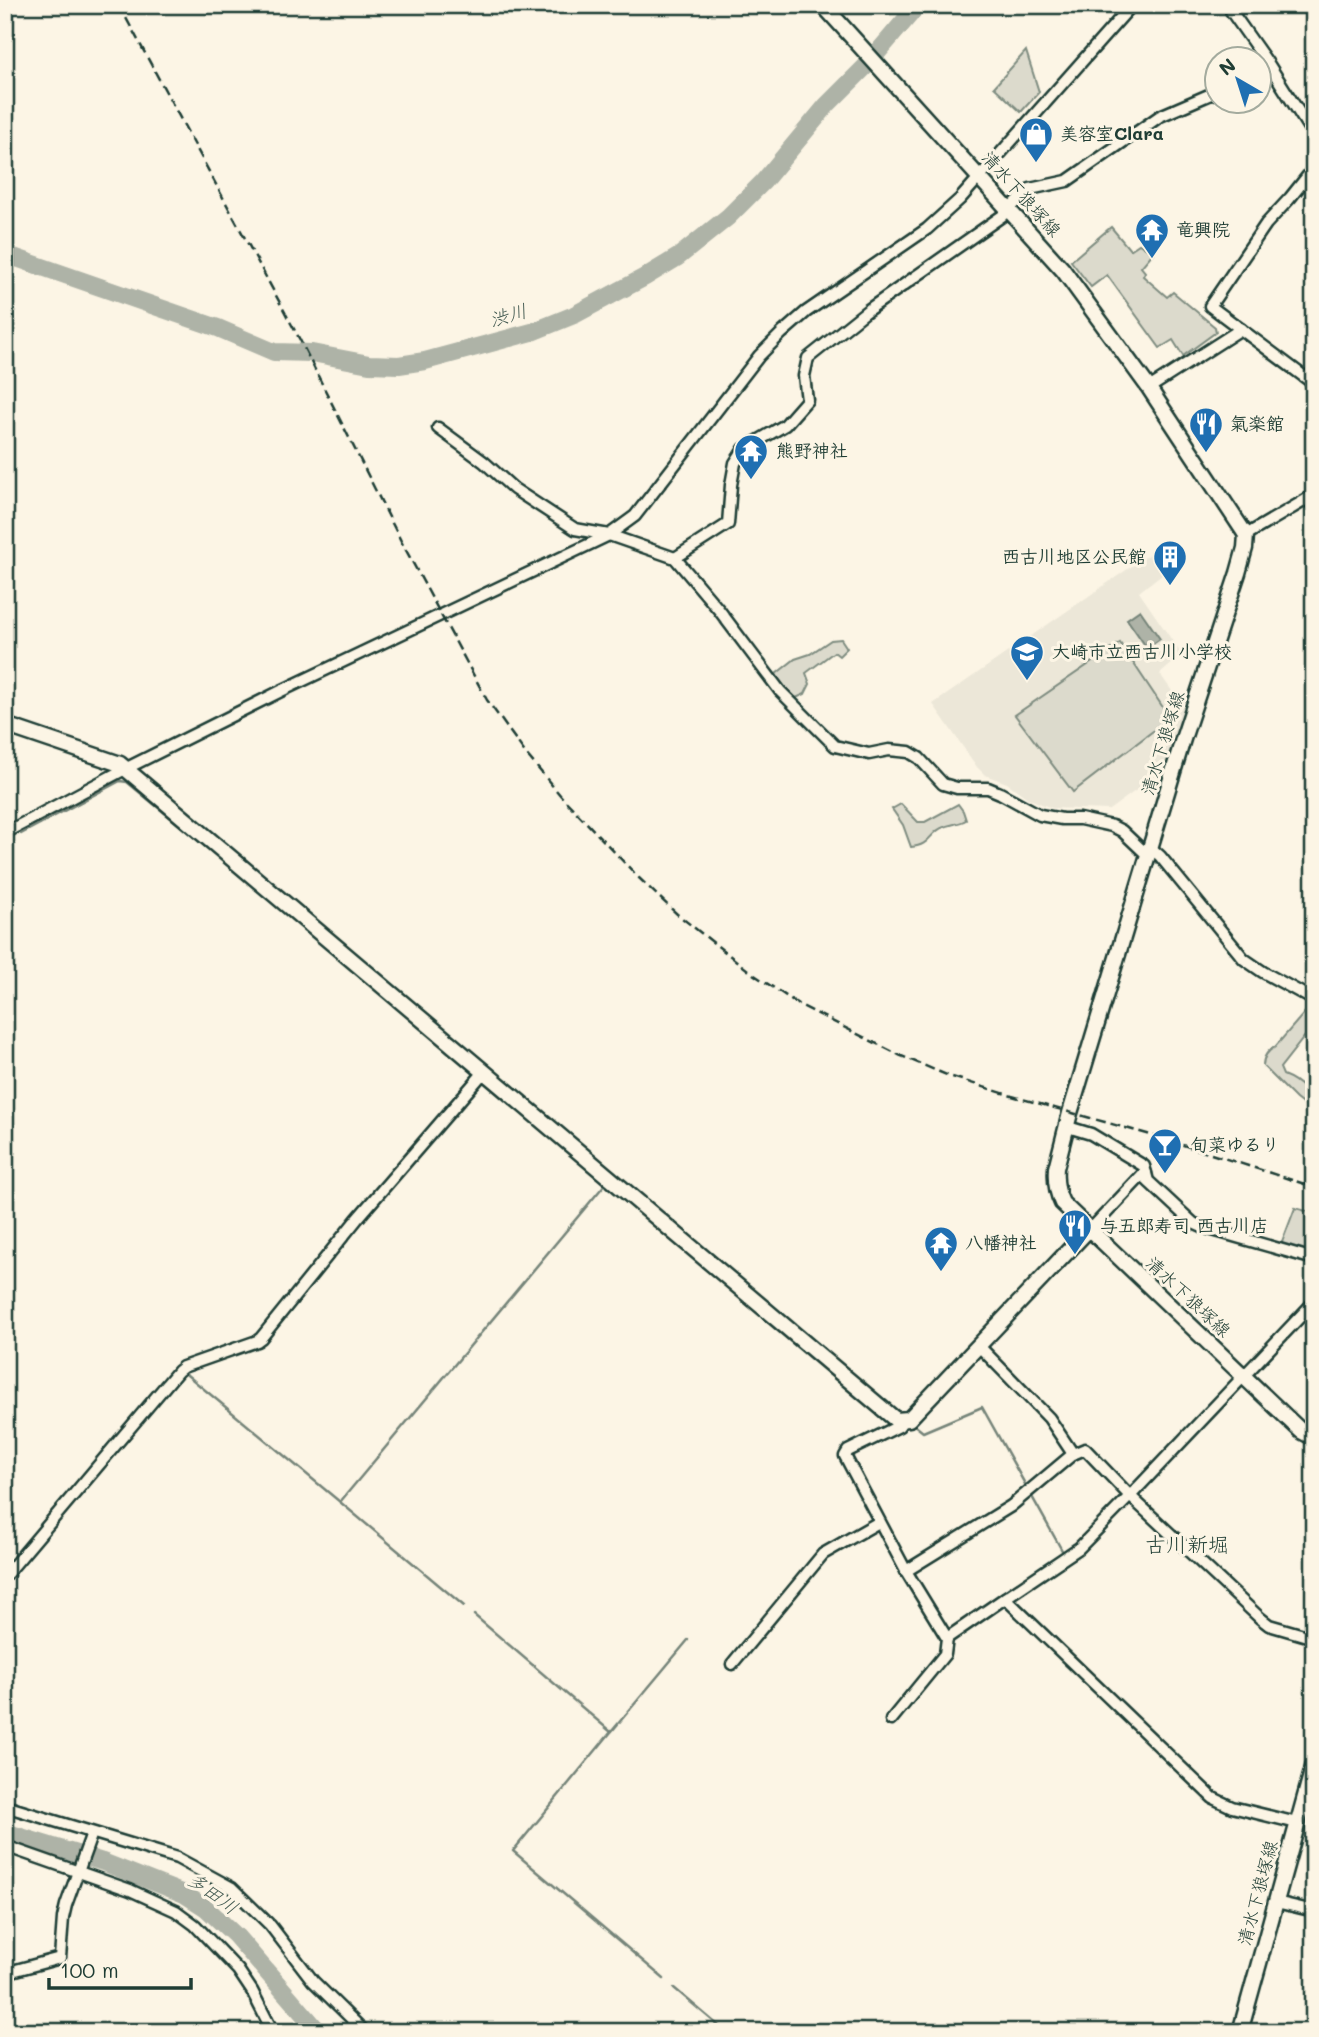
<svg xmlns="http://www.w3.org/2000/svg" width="1319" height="2037" font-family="Mali,'Klee One',sans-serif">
<rect width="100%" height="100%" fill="#fcf5e5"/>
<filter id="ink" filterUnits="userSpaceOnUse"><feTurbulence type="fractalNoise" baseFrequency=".0143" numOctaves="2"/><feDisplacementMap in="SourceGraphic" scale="14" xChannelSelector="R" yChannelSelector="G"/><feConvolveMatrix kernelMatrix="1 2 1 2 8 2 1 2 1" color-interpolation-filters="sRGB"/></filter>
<g filter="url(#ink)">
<path fill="#ece7d8" d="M1161,546L1176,563L1139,592L1182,655L1160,674L1186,711L1159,798L1146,783L1109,810L1052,808L1029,799L1007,783L985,775L977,767L933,704Z"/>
<g fill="#dcdacc" stroke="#7e8c80" stroke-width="2">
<path d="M1026,51L1039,92L1021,112L994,87Z"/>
<path d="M1111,227L1130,250L1139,244L1153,253L1141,267L1145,272L1143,276L1167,297L1173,292L1215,327L1216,332L1183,356L1173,340L1160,348L1107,275L1091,287L1071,261Z"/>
<path d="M841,639L847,648L839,656L834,652L806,673L810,684L805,694L796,698L784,689L776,674L795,659L810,654L831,640Z"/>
<path d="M1120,643L1170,718L1073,792L1015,715Z"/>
<path d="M901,804L918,822H925L958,804L963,811L966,820C959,824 951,824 944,827C929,832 931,846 911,847L903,825L892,809Z"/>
<path d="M1306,1011L1314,1018L1312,1027L1280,1068L1283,1075C1299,1081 1314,1095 1314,1113L1296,1099L1263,1066C1263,1057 1267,1051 1275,1047Z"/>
<path d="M1295,1208L1314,1213V1255L1281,1245Z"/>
</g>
<path fill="#aeb3a7" stroke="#758479" stroke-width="2" d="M1140,610L1160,639L1147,648L1127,619Z"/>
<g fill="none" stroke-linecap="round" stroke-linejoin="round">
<g stroke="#758479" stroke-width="2.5">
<path d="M21,834L120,781L127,782L262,893"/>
<path d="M187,1375L340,1502"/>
<path d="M913,1424L923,1432L982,1407L1064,1554"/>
<path d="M464,1606L340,1502L606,1183"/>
<path d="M474,1615L611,1732L513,1851L664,1979"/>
<path d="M612,1731L688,1640"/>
<path d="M674,1988L726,2032"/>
</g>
<g stroke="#aeb3a7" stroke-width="18">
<path d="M5,254L218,328L274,352L312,353L369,364L399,365L425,361L532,332L574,315L645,277L678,257L728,217L763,182L827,105L866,66L918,5"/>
<path d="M5,1832L103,1862L184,1894L206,1908L236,1936L319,2032"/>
</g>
<g stroke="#1f3d34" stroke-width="15">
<g id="street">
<path d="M1245,5L1231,11L1269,65L1314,136"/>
<path d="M1314,168L1290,198L1266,224L1210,306L1314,384"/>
<path d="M1149,388L1241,329"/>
<path d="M438,428L484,462L514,489L575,529L609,535L675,558L719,610L780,691L835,746L869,754L889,750L909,752L919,758L943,784L957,788H988L1000,793L1040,815L1062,819H1080L1112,826L1122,831L1143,851L1151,848L1160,856L1244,959L1263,972L1314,1000"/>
<path d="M1246,535L1314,495"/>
<path d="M675,558L728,524L731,485L735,463L744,449L785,425L807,400L804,376L808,358L868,310L1002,216L1030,189L1067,181L1160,116L1218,91"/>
<path d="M5,833L125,769L281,691L609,535L635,516L759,356L782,333L806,312L927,229L960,199L1132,5"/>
<path d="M1068,1127L1091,1134L1144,1166L1148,1181L1193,1223L1202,1227L1314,1259"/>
<path d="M1089,1229L1094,1226L1143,1174L1146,1173"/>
<path d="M978,1345L1049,1418L1073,1454"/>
<path d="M906,1571L1011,1506L1073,1454L1085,1449L1130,1496L1314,1302"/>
<path d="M5,1576L178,1371L183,1367L257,1341L261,1338L357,1219L484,1072"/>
<path d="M947,1638L1005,1598"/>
<path d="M732,1664L823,1554L879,1522"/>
<path d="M891,1720L945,1654L947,1638L906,1571L845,1456L848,1451L899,1426L903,1420"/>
<path d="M5,1806L177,1858L232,1888L270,1925L313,1981L365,2032"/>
<path d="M1297,1823L1232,1807L1213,1798L1005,1598L1079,1548L1130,1496L1260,1618L1269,1625L1314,1638"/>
<path d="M5,1846L130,1890L176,1911L195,1925L238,1970L252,1991L273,2032"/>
<path d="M1276,1902L1314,1911"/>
<path d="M5,1973L60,1958L63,1918L66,1905L92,1833"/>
</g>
</g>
<g stroke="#1f3d34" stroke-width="19">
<g id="secondary">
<path d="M823,5L1063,270L1149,388L1246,535L1245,548L1238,573L1183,739L1070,1113L1056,1168C1055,1181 1056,1191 1062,1203L1301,1431L1314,1438"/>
<path d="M5,725L120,764L896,1420L909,1419L1089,1229"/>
<path d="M1240,2032L1314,1764"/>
</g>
</g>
<use href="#street" stroke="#fcf5e5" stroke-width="10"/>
<use href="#secondary" stroke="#fcf5e5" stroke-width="14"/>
<path stroke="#1f3d34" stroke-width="2.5" stroke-dasharray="10 5" stroke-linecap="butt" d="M119,5L300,340L401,541L487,700L526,754L561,796L639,878L677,914L753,974L798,1004L899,1055L949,1076L1012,1096L1158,1137L1314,1187"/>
</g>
</g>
<defs>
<g id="shop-pin" transform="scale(1.75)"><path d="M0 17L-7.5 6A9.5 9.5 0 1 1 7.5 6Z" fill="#1f6fb2" stroke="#fcf5e5"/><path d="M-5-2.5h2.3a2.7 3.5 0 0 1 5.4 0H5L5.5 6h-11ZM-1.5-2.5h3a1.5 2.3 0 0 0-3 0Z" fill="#fff"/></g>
<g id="temple-pin" transform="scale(1.75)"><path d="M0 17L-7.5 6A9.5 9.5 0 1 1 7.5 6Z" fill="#1f6fb2" stroke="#fcf5e5"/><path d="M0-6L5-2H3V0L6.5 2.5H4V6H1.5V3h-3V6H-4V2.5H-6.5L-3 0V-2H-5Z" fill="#fff"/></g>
<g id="restaurant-pin" transform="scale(1.75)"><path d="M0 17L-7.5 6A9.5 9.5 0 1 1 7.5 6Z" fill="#1f6fb2" stroke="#fcf5e5"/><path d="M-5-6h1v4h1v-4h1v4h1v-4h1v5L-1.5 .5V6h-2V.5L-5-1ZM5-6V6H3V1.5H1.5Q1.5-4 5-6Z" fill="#fff"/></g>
<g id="building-pin" transform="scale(1.75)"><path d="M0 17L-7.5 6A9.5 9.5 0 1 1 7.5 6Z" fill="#1f6fb2" stroke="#fcf5e5"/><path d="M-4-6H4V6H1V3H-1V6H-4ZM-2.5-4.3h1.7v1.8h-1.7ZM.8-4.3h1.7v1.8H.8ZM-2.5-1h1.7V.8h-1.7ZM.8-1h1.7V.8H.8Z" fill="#fff"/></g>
<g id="school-pin" transform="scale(1.75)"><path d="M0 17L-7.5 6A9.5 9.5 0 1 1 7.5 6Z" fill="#1f6fb2" stroke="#fcf5e5"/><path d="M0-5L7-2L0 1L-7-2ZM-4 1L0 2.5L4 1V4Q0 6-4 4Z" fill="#fff"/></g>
<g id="bar-pin" transform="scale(1.75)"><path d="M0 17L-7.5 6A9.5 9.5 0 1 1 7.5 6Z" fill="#1f6fb2" stroke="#fcf5e5"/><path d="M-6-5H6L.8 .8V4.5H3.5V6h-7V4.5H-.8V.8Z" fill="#fff"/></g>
</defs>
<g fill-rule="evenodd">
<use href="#shop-pin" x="1036" y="134"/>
<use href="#temple-pin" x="1152" y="230"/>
<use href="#restaurant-pin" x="1206" y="424"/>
<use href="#temple-pin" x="751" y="451"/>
<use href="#building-pin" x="1170" y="557"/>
<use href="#school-pin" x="1027" y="652"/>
<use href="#bar-pin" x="1165" y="1145"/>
<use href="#restaurant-pin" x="1075" y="1226"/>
<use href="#temple-pin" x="941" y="1243"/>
</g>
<g text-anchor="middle" stroke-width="6" stroke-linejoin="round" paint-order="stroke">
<g font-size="18" font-weight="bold" fill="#1f3d34" stroke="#fcf5e5" text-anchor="start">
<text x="1060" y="140">美容室Clara</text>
<text x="1176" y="236">竜興院</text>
<text x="1230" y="430">氣楽館</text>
<text x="776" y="457">熊野神社</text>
<text x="1146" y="563" text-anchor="end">西古川地区公民館</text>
<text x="1052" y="658">大崎市立西古川小学校</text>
<text x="1190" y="1151">旬菜ゆるり</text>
<text x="1100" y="1232">与五郎寿司 西古川店</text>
<text x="965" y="1249">八幡神社</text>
</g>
<g font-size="18" fill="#1f3d34" stroke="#fcf5e5">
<text transform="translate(1021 194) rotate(48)" y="6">清水下狼塚線</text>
<text transform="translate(1163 743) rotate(-73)" y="6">清水下狼塚線</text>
<text transform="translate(1188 1297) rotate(43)" y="6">清水下狼塚線</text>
<text transform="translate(1258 1893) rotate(-75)" y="6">清水下狼塚線</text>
</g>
<g font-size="19" font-style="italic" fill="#435a51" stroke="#fcf5e5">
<text transform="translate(508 315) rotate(-16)" y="7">渋川</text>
<text transform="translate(213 1893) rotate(36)" y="7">多田川</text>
</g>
<g font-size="21" fill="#1f3d34" stroke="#fcf5e5">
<text x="1187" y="1552">古川新堀</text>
</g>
</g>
<rect width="1319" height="2037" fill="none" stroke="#fcf5e5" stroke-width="28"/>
<rect x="14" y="14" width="1291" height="2009" fill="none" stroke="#1f3d34" stroke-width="2.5" filter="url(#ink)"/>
<g transform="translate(1238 80) rotate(321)"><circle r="33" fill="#fcf5e5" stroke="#a4ab9e" stroke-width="2"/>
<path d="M0-5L12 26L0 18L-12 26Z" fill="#1f6fb2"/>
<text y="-10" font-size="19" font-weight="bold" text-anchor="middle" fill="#1f3d34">N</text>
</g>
<path d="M49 1978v10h142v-10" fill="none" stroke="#1f3d34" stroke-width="3.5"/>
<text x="60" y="1978" font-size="21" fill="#1f3d34" stroke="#fcf5e5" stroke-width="5" paint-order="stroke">100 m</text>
</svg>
